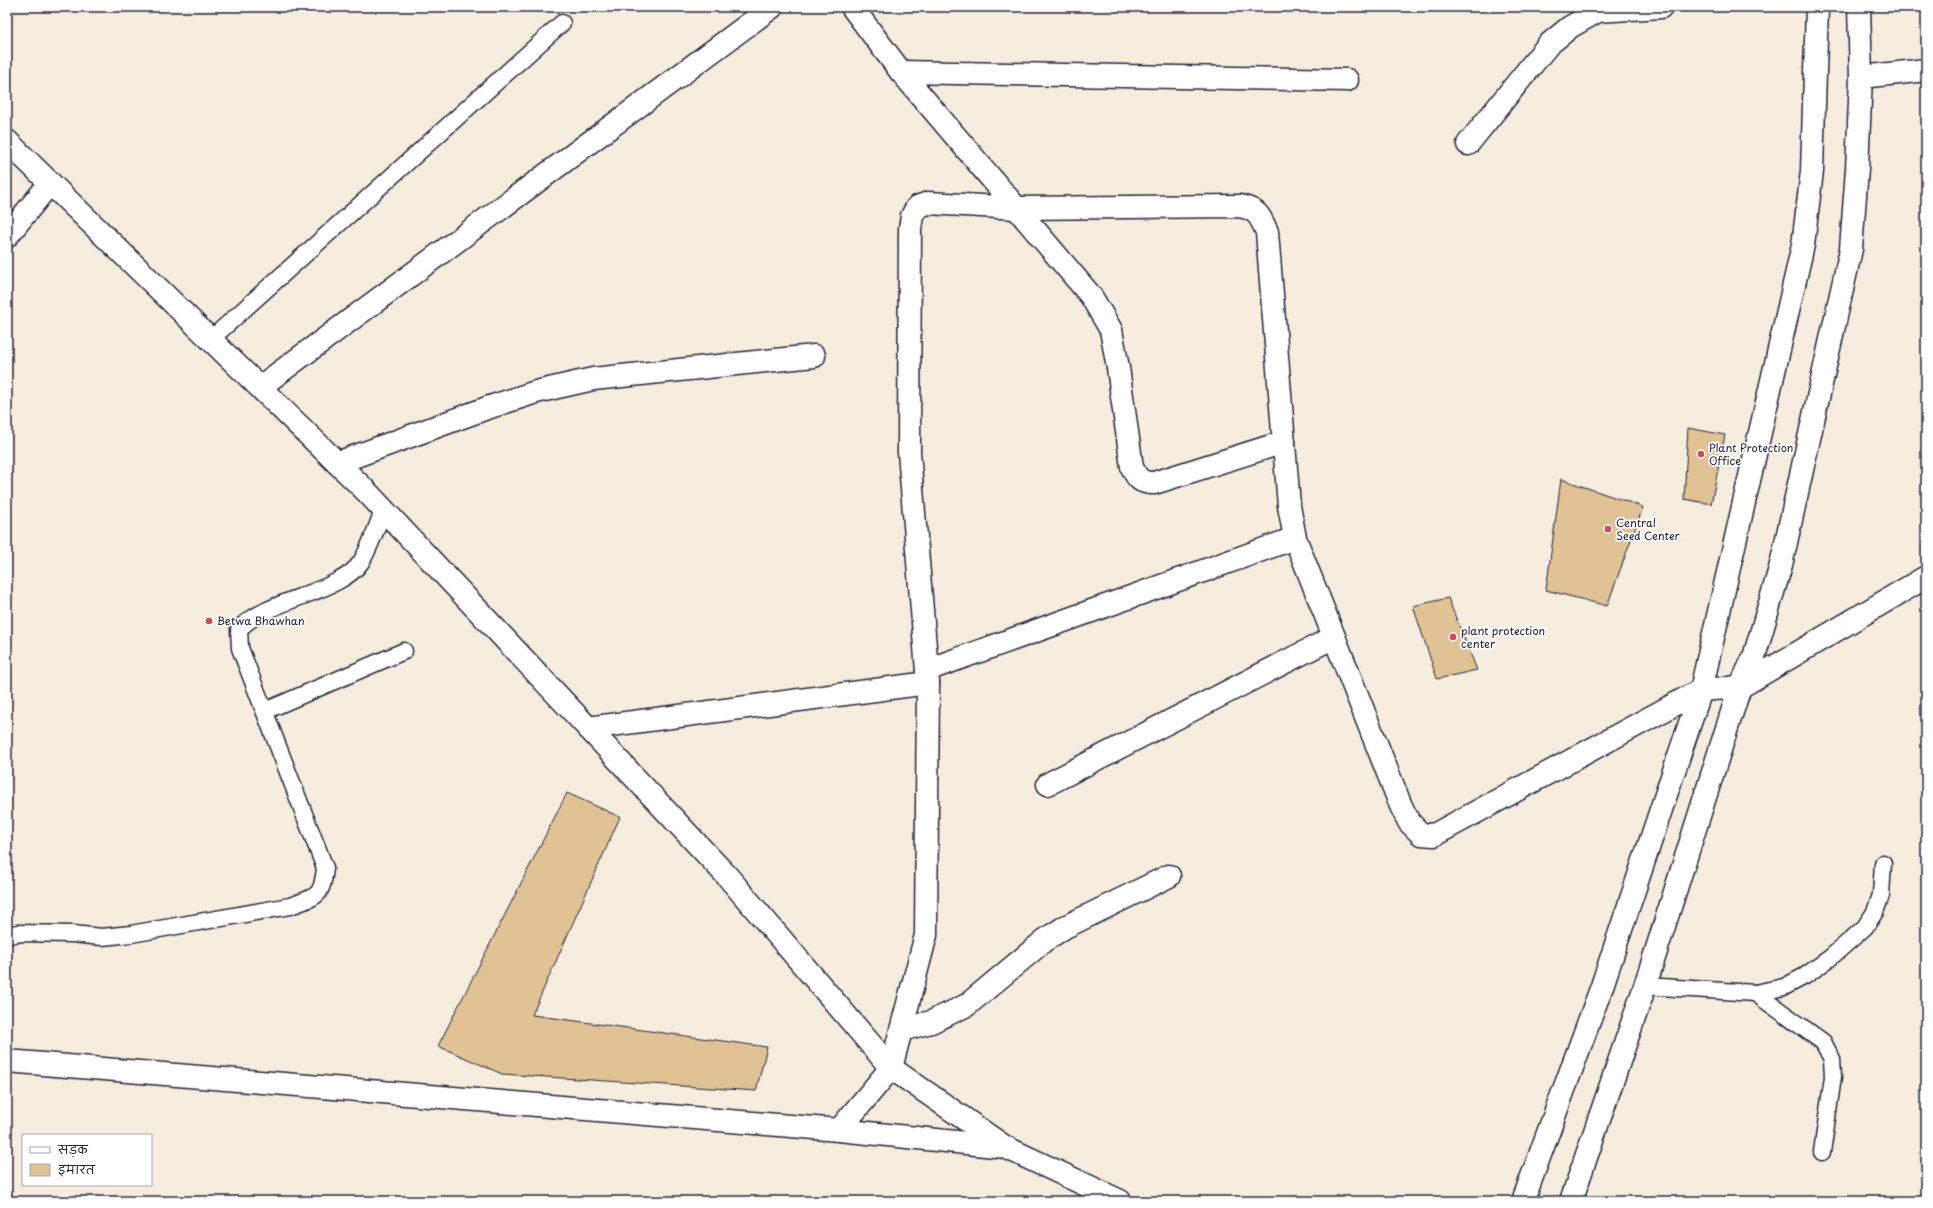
<svg xmlns="http://www.w3.org/2000/svg" width="1933" height="1208" font-family="'Playpen Sans','Playpen Sans Deva',sans-serif">
<rect width="100%" height="100%" fill="#f6eddf"/>
<filter id="ink" filterUnits="userSpaceOnUse"><feTurbulence type="fractalNoise" baseFrequency=".025" numOctaves="2"/><feDisplacementMap in="SourceGraphic" scale="8" xChannelSelector="R" yChannelSelector="G"/><feConvolveMatrix kernelMatrix="1 2 1 2 8 2 1 2 1" color-interpolation-filters="sRGB"/></filter>
<g filter="url(#ink)">
<g fill="#e1c294" stroke="#22223b">
<path d="M1688,428L1725,435L1711,504L1684,499Z"/>
<path d="M1561,479L1643,507L1607,606L1546,590Z"/>
<path d="M1448,598L1477,670L1437,679L1413,606Z"/>
<path d="M567,793L620,817L532,1015L767,1047L756,1091L502,1074L438,1046Z"/>
</g>
<g fill="none" stroke-linecap="round" stroke-linejoin="round">
<g stroke="#22223b" stroke-width="19">
<g id="lane">
<path d="M211,339L562,23"/>
<path d="M265,711L404,651"/>
<path d="M7,936L17,933L72,934L102,937L131,934L290,906C317,896 322,898 325,868L240,648L239,629C269,598 341,593 361,562C370,548 377,525 384,509"/>
<path d="M1645,986L1755,993L1784,987L1805,976L1830,958L1865,927L1875,912L1881,895L1883,863"/>
<path d="M1755,993L1823,1042L1832,1059L1833,1077L1822,1152"/>
</g>
</g>
<g stroke="#22223b" stroke-width="25">
<g id="street">
<path d="M852,7L901,72L1091,296L1111,330L1118,368L1132,467C1137,479 1141,483 1154,483L1284,442"/>
<path d="M901,72L1347,80"/>
<path d="M1861,77L1926,70"/>
<path d="M1468,144L1548,45L1570,27L1598,11L1661,7"/>
<path d="M7,236L50,183"/>
<path d="M260,387L772,7"/>
<path d="M337,463L487,408L536,392L593,379L814,356"/>
<path d="M927,670L1295,538"/>
<path d="M588,728L928,683L909,452L910,229L912,216L917,207L928,203L1017,208L1240,206C1258,210 1260,216 1267,232L1289,506L1295,538L1401,806L1409,822L1421,834L1434,835L1701,690L1740,687L1926,577"/>
<path d="M1048,784L1334,637"/>
<path d="M901,1030L931,1022L967,1005L1045,940L1065,927L1169,876"/>
<path d="M7,1061L839,1130L891,1068L926,935L928,683"/>
<path d="M839,1130L1005,1147"/>
</g>
</g>
<g stroke="#22223b" stroke-width="25">
<g id="secondary">
<path d="M7,141L366,491L728,877L891,1068L1005,1147L1120,1201"/>
<path d="M1523,1201L1602,986L1701,690L1803,245L1812,171L1817,7"/>
<path d="M1571,1201L1645,986L1740,687L1754,657L1781,565L1851,249L1857,169L1861,77L1859,7"/>
</g>
</g>
<use href="#lane" stroke="#fff" stroke-width="16"/>
<use href="#street" stroke="#fff" stroke-width="22"/>
<use href="#secondary" stroke="#fff" stroke-width="22"/>
</g>
</g>
<g fill="#d1495b" stroke="#fff" stroke-width="1.5">
<circle cx="1701" cy="454" r="4"/>
<circle cx="1608" cy="529" r="4"/>
<circle cx="209" cy="621" r="4"/>
<circle cx="1453" cy="637" r="4"/>
</g>
<g text-anchor="middle" stroke-width="3.5" stroke-linejoin="round" paint-order="stroke">
<g font-size="11" fill="#22223b" stroke="#fff" text-anchor="start">
<text x="1709" y="452">Plant Protection<tspan x="1709" dy="13">Office</tspan></text>
<text x="1616" y="527">Central<tspan x="1616" dy="13">Seed Center</tspan></text>
<text x="217" y="625">Betwa Bhawhan</text>
<text x="1461" y="635">plant protection<tspan x="1461" dy="13">center</tspan></text>
</g>
</g>
<rect width="1933" height="1208" fill="none" stroke="#fff" stroke-width="24"/>
<rect x="12" y="12" width="1909" height="1184" fill="none" stroke="#22223b" stroke-width="1.5" filter="url(#ink)"/>
<rect x="22" y="1134" width="130" height="52" fill="#ffffff" stroke="#a7a7b1"/>
<rect x="30" y="1147" width="20" height="6" fill="#ffffff" stroke="#a7a7b1"/>
<text x="58" y="1154" font-size="12" fill="#22223b">सड़क</text>
<rect x="30" y="1164" width="20" height="12" fill="#e1c294" stroke="#a7a7b1"/>
<text x="58" y="1174" font-size="12" fill="#22223b">इमारत</text>
</svg>
